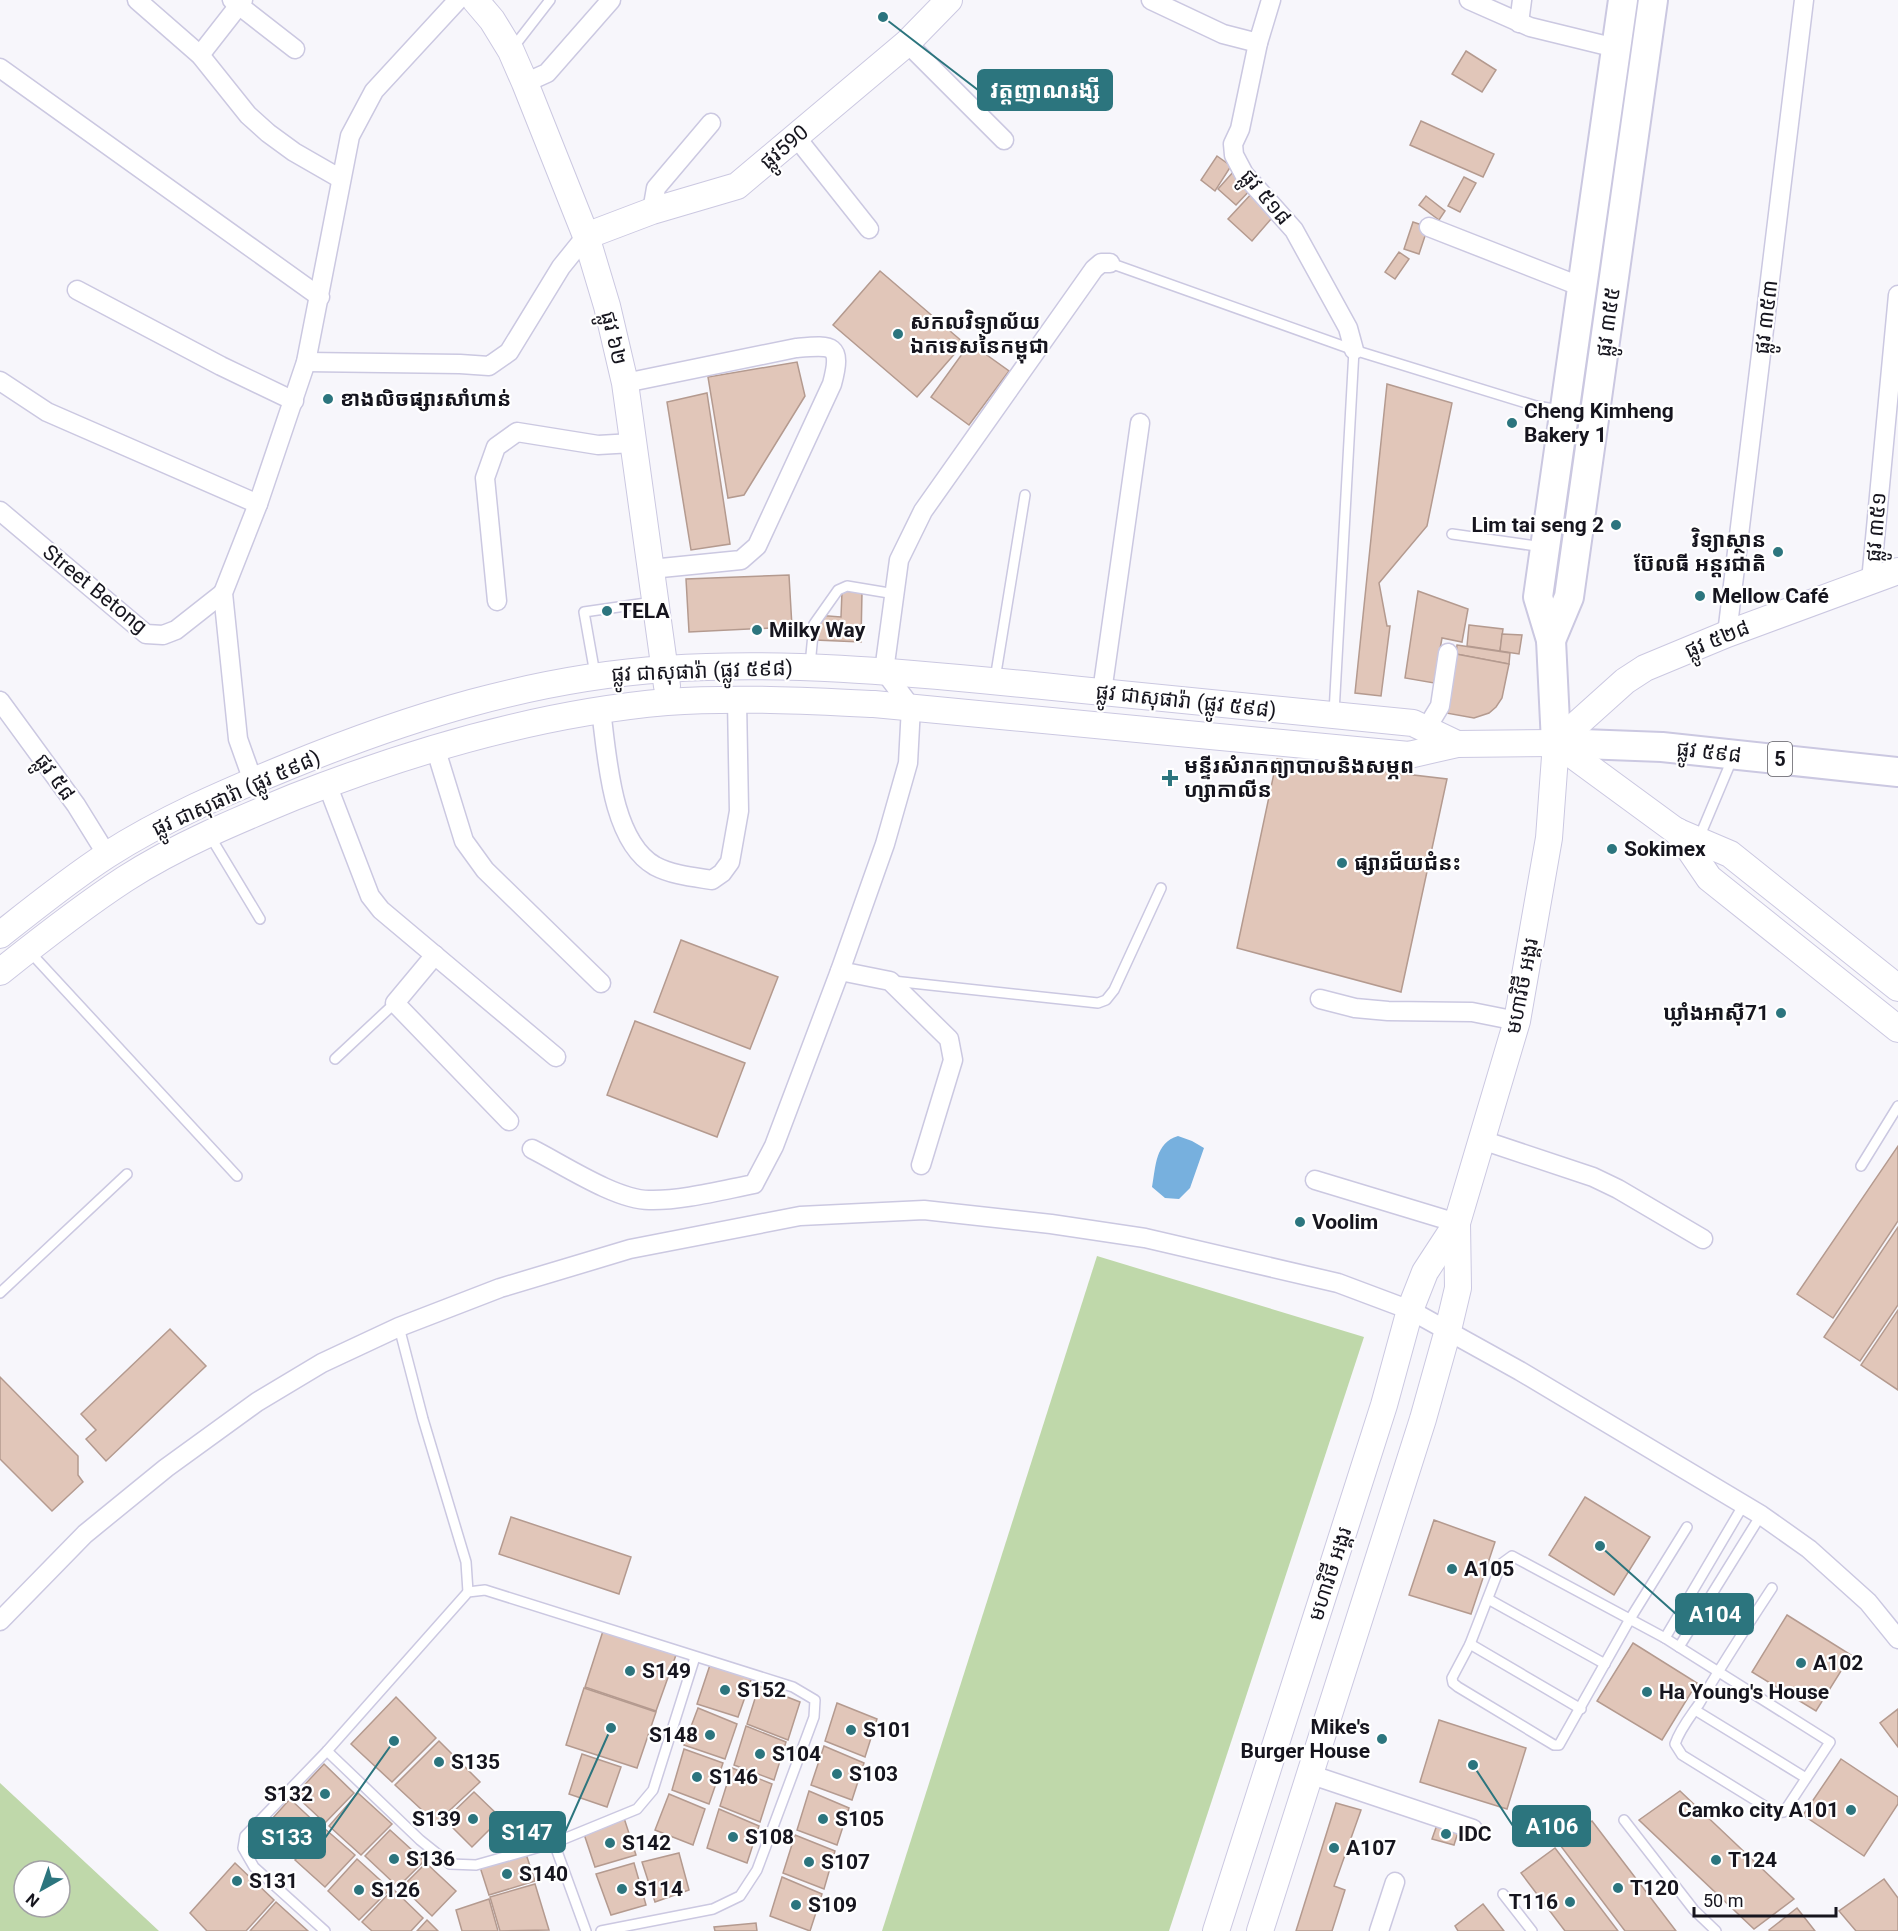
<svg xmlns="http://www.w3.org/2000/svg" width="1898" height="1931" font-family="Roboto,'Noto Sans Khmer',sans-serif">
<rect width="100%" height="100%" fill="#f7f6fb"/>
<g fill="#bfd8aa" fill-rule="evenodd">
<path d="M1097,1256L1364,1337L1169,1931H882Z"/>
<path d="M0,1783L159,1931H0ZM24,1871H60V1907H24Z"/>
</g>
<path fill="#77b0de" d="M1178,1136L1192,1141L1204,1148L1190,1188L1179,1199L1165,1198L1152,1187C1156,1166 1155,1143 1178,1136Z"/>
<g fill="#e1c6b9" stroke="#b49a8f" stroke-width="1.5">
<path d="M1466,51L1496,70L1482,92L1452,74Z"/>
<path d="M1421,121L1494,154L1483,177L1410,145Z"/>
<path d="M1217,156L1231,166L1215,191L1201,180Z"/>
<path d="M1234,171L1253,187L1236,205L1218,189Z"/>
<path d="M1464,177L1476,183L1460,212L1448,206Z"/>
<path d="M1254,191L1277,212L1252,241L1228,219Z"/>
<path d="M1426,196L1445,211L1439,220L1419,205Z"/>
<path d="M1413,222L1428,227L1419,254L1404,249Z"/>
<path d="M1399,252L1409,259L1395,279L1385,272Z"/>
<path d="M880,271L964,343L917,397L833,325Z"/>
<path d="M970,343L1009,371L969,425L931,397Z"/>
<path d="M797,362L805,396L744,495L728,498L708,377Z"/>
<path d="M1387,384L1452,403L1427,526L1379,583L1387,626H1390L1381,696L1355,693Z"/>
<path d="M707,393L730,544L691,550L667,402Z"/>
<path d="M789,575L792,627L689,632L686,579Z"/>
<path d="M842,591L862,592L861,642L815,640L816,615L841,617Z"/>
<path d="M1418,591L1468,609L1462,642L1442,638L1434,683L1405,678Z"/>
<path d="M1469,625L1503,629L1500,651L1467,646Z"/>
<path d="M1502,634L1522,635L1519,654L1500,651Z"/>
<path d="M1457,645L1510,653L1509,664L1456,654Z"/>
<path d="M1456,654L1509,664L1502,698L1496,707L1489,713L1474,718L1446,713Z"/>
<path d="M1277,759L1447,779L1401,992L1237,948Z"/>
<path d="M681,940L778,977L750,1049L654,1012Z"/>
<path d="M635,1021L745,1063L717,1137L607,1095Z"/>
<path d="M1898,1146V1221L1833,1318L1797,1294Z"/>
<path d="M1898,1227V1305L1860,1361L1824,1337Z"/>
<path d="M1898,1310V1390L1861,1365Z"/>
<path d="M170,1329L206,1366L106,1461L86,1439L96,1430L81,1414Z"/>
<path d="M0,1377L78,1456V1475L83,1482L52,1511L0,1459Z"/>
<path d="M1585,1497L1650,1537L1614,1595L1549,1555Z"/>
<path d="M511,1517L631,1557L619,1594L499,1554Z"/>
<path d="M1434,1520L1495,1542L1471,1614L1409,1595Z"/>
<path d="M1787,1615L1851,1655L1816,1711L1752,1672Z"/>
<path d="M603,1631L676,1655L656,1711L585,1687Z"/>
<path d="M1633,1643L1697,1683L1662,1740L1597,1701Z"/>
<path d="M710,1665L752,1677L738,1717L697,1704Z"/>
<path d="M759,1686L800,1702L788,1740L747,1724Z"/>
<path d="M584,1688L656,1712L637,1768L566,1745Z"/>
<path d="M396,1697L436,1738L392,1782L351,1744Z"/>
<path d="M837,1703L877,1719L865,1757L825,1741Z"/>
<path d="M698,1708L737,1724L725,1759L684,1745Z"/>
<path d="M1898,1709V1747L1880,1723Z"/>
<path d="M1439,1720L1526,1748L1507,1809L1420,1782Z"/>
<path d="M746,1726L786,1742L774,1780L734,1765Z"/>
<path d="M439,1741L480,1782L436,1823L395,1785Z"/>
<path d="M824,1746L864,1763L852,1800L811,1785Z"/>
<path d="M684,1749L723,1763L709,1804L672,1790Z"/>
<path d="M582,1754L621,1767L607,1807L569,1794Z"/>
<path d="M1841,1759L1898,1797V1804L1864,1856L1803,1815Z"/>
<path d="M324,1764L354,1793L325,1823L295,1795Z"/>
<path d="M732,1768L772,1784L760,1822L720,1806Z"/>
<path d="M809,1791L849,1808L837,1845L797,1830Z"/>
<path d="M1680,1791L1794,1899L1754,1929L1639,1820Z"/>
<path d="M474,1792L501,1818L472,1847L445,1820Z"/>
<path d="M358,1793L392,1824L361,1855L329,1826Z"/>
<path d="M669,1794L705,1809L693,1845L655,1830Z"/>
<path d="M290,1799L320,1827L292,1857L262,1830Z"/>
<path d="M1336,1803L1361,1810L1334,1886L1345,1890L1332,1931H1296Z"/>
<path d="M719,1809L759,1826L747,1863L707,1848Z"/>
<path d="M624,1818L636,1855L595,1867L583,1831Z"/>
<path d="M1592,1821L1676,1931H1625L1560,1845Z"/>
<path d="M1438,1822L1459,1829L1454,1845L1432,1839Z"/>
<path d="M324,1828L355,1855L325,1887L295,1860Z"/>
<path d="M390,1830L424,1861L398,1887L365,1856Z"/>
<path d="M795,1835L835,1851L824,1889L783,1873Z"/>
<path d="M1555,1848L1618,1931H1565L1521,1873Z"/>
<path d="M679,1853L689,1890L655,1902L642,1862Z"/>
<path d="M526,1854L535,1881L489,1895L480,1867Z"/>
<path d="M357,1859L390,1889L359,1920L328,1891Z"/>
<path d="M235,1863L274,1900L246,1931H207L190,1913Z"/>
<path d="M426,1863L456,1891L432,1916L402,1887Z"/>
<path d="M634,1863L646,1905L611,1915L596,1874Z"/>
<path d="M782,1877L822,1894L810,1931L770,1916Z"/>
<path d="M1884,1879L1898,1898V1931H1856L1839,1911Z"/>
<path d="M535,1884L549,1930L500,1931L490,1897Z"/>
<path d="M393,1889L423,1918L411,1931H372L362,1922Z"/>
<path d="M489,1899L498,1931H462L456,1910Z"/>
<path d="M276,1902L308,1931H250Z"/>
<path d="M1483,1904L1504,1931H1458L1455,1926Z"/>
<path d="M1797,1908L1815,1931H1770L1769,1930Z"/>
<path d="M427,1920L438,1931H417Z"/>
<path d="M756,1923L757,1931H715L714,1927Z"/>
</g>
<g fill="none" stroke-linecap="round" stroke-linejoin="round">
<g stroke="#cbc8e1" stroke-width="12">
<g id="lane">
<path d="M512,49L550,0"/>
<path d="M1110,263L1354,350L1536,406L1561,410"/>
<path d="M1452,534L1543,547"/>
<path d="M810,665L814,624L838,590L847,586L895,594"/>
<path d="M595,674L584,612L653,602"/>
<path d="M995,679L1025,495"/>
<path d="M1334,713L1354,350"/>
<path d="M210,836L260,919"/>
<path d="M1699,838L1733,757"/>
<path d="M29,951L237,1176"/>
<path d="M893,981L1098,1003L1106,1000L1114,990L1161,888"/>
<path d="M335,1059L395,1003"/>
<path d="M1861,1166L1898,1106"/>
<path d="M0,1293L127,1174"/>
<path d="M399,1327L423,1419L466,1562L468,1592"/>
<path d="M1744,1504L1665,1638L1679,1647L1761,1515"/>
<path d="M1488,1599L1605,1664"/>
<path d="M1665,1638L1512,1556L1501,1564L1470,1644L1452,1678L1453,1683L1458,1687L1554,1745H1559L1630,1619L1687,1527"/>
<path d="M1470,1644L1581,1709"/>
<path d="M1679,1647L1830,1742L1784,1812L1776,1813L1682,1755L1675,1744C1680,1729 1690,1717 1699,1704C1722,1664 1747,1626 1772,1588"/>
<path d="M1695,1710L1806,1778"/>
<path d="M327,1751L420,1840L450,1864L476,1865L554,1843L637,1809L653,1790L695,1657"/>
<path d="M1624,1820L1694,1910L1716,1931"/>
<path d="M554,1843L586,1931"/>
<path d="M1503,1894L1532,1931"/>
<path d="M325,1931L254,1867L243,1848L245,1836L327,1751L468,1592L485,1590L793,1687L815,1700L814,1717L757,1870L740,1896L713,1909L601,1931"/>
</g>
</g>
<g stroke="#cbc8e1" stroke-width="21">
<g id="street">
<path d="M137,0L200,55L248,115L268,133L294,152L341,179"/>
<path d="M232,0L295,49"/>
<path d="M1151,0L1223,34L1258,43"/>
<path d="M1271,0L1258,43L1240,129L1233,144L1234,155L1244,174L1294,230L1348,328L1354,350"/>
<path d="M1469,0L1530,27L1616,48"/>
<path d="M1519,23L1522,0"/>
<path d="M907,43L1004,140"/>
<path d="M200,55L243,0"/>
<path d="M0,68L320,297"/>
<path d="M525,83L547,73L611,0"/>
<path d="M796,137L869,229"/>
<path d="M652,211L656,188L711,123"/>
<path d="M1429,227L1582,287"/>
<path d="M77,290L221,366L294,401"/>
<path d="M306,362L460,364L489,366L509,352L561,267L586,236"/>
<path d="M0,381L47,412L258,504"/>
<path d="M625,383L796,348C832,345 843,343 832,384L757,546L741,560L651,569"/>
<path d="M0,511L146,634L163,635L176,630L223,593"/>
<path d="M1871,581L1898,295"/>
<path d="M497,601L485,478L496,447L517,432L598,445L633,443"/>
<path d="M1727,634L1804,0"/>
<path d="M1102,692L1140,423"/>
<path d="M0,701L76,805L107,855"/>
<path d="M601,710C607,755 611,841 655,866C672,875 693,877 712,880L722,873L730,862L739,811L737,700"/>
<path d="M1426,729L1440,706L1448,653"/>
<path d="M435,747L464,841L485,870L601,983"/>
<path d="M253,781L238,739L223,593L258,504L306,362L350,136L374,91L458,0"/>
<path d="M327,784L370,896L381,910L556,1057"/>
<path d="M435,955L395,1003L509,1121"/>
<path d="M840,971L890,981L949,1039L953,1060L921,1165"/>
<path d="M1320,999L1355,1008L1388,1011L1472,1012L1517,1021"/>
<path d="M1482,1140L1593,1177L1618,1189L1703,1239"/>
<path d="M532,1149C562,1164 616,1200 649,1200C681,1201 723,1190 754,1184L774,1146L840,971L885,844L908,763L911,707L884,671L899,560L923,511L1094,269L1101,263H1110"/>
<path d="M1315,1180L1457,1223"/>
<path d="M0,1621L85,1534L166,1468L257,1402L322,1363L399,1327L500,1288L630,1249L800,1216L924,1210L1051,1224L1145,1238L1338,1283L1410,1310L1520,1371L1761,1515L1809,1549L1868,1602L1898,1639"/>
<path d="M1309,1774L1473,1829"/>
<path d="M1379,1931L1395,1882"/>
</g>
</g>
<g stroke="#cbc8e1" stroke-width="28">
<g id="secondary">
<path d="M475,0L492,20L511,51L525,83L586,236L607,306L625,383L667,686"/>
<path d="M586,236L652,211L737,186L907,43L949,0"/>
<path d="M1556,743L1676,831L1730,854L1898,988"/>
<path d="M1556,743L1625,681L1645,668L1727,634L1898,571"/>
<path d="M1677,831L1709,878L1898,1029"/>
<path d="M0,935C34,908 70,879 107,855C163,819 226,792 287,767C409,717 533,678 666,669C792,660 918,674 1043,686C1166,699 1289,711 1413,723L1457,744"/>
<path d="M0,972C40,940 82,907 125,879C178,845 236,821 294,797C414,750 539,713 667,702C736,697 806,701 874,704L1409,755L1457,744L1556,743"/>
<path d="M1216,1931L1384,1405L1410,1310L1425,1272L1457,1223L1517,1021L1549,838L1556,743"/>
<path d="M1260,1931L1423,1419L1448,1330L1458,1288L1457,1223"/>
</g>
</g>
<g stroke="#cbc8e1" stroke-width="32">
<g id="primary">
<path d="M1623,0L1538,597L1551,640L1556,743L1662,747L1898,772"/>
<path d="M1551,640L1569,597L1653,0"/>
</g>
</g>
<use href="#lane" stroke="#fff" stroke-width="9"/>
<use href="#street" stroke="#fff" stroke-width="18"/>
<use href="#secondary" stroke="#fff" stroke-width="26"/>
<use href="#primary" stroke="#fff" stroke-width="28"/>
</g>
<g fill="#2c757e" stroke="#fff" stroke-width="2">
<circle cx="898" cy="334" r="6"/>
<circle cx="328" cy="399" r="6"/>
<circle cx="1512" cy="423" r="6"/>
<circle cx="1616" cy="525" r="6"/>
<circle cx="1778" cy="552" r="6"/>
<circle cx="1700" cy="596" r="6"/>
<circle cx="607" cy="611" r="6"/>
<circle cx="757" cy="630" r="6"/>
<path d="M1167 769h6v6h6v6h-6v6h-6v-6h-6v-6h6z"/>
<circle cx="1612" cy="849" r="6"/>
<circle cx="1342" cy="863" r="6"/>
<circle cx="1781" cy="1013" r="6"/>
<circle cx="1300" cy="1222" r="6"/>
<circle cx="1452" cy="1569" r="6"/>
<circle cx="1801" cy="1663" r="6"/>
<circle cx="630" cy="1671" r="6"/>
<circle cx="725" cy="1690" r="6"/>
<circle cx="1647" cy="1692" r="6"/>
<circle cx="851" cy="1730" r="6"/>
<circle cx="710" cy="1735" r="6"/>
<circle cx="1382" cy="1739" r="6"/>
<circle cx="760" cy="1754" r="6"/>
<circle cx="439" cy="1762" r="6"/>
<circle cx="837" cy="1774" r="6"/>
<circle cx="697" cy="1777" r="6"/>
<circle cx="325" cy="1794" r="6"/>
<circle cx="1851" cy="1810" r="6"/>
<circle cx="473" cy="1819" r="6"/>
<circle cx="823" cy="1819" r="6"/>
<circle cx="1446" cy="1834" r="6"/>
<circle cx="733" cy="1837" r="6"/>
<circle cx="610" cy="1843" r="6"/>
<circle cx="1334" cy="1848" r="6"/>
<circle cx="394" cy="1859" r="6"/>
<circle cx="1716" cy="1860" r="6"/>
<circle cx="809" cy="1862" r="6"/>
<circle cx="507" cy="1874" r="6"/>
<circle cx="237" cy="1881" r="6"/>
<circle cx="1618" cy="1888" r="6"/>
<circle cx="622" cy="1889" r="6"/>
<circle cx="359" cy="1890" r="6"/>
<circle cx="1570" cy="1902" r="6"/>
<circle cx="796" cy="1905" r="6"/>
</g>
<g text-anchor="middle" stroke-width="4.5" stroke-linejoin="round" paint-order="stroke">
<rect fill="#fff" stroke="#5c5b62" stroke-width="1.5" x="1768" y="742" width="24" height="34" rx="4.5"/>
<g font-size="20" font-weight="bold" fill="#16151e">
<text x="1780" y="766">5</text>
</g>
<g font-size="21" fill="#16151e" stroke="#fff">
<text transform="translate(784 147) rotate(-40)" y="7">ផ្លូវ590</text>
<text transform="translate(1266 197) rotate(50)" y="7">ផ្លូវ ៥១៨</text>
<text transform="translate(1766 317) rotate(-83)" y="7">ផ្លូវ ៣៥៣</text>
<text transform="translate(1608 322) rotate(-82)" y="7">ផ្លូវ ៣៥៥</text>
<text transform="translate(614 338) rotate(77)" y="7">ផ្លូវ ៦២</text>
<text transform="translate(1876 527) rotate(-85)" y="7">ផ្លូវ ៣៥១</text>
<text transform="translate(95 589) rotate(39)" y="7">Street Betong</text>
<text transform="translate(1717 639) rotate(-22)" y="7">ផ្លូវ ៥២៨</text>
<text transform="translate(702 671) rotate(-2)" y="7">ផ្លូវ ជាសុផារ៉ា (ផ្លូវ ៥៩៨)</text>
<text transform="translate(1186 701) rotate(6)" y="7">ផ្លូវ ជាសុផារ៉ា (ផ្លូវ ៥៩៨)</text>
<text transform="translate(1709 752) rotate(6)" y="7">ផ្លូវ ៥៩៨</text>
<text transform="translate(55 777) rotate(54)" y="7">ផ្លូវ ៥៨</text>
<text transform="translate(236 793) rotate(-24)" y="7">ផ្លូវ ជាសុផារ៉ា (ផ្លូវ ៥៩៨)</text>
<text transform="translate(1522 986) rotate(-79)" y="7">មហាវិថី អង្គរ</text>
<text transform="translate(1330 1574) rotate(-72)" y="7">មហាវិថី អង្គរ</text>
</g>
<g font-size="21" font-weight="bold" fill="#16151e" stroke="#fff" text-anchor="start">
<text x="910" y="329">សកលវិទ្យាល័យ<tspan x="910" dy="24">ឯកទេសនៃកម្ពុជា</tspan></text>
<text x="340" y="406">ខាងលិចផ្សារសាំហាន់</text>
<text x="1524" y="418">Cheng Kimheng<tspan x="1524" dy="24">Bakery 1</tspan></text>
<text x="1604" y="532" text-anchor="end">Lim tai seng 2</text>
<text x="1766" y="547" text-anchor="end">វិទ្យាស្ថាន<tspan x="1766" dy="24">ប៊ែលធី អន្ដរជាតិ</tspan></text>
<text x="1712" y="603">Mellow Café</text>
<text x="619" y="618">TELA</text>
<text x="769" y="637">Milky Way</text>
<text x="1184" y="773">មន្ទីរសំរាកព្យាបាលនិងសម្ភព<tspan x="1184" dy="24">ហ្សាកាលីន</tspan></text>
<text x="1624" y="856">Sokimex</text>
<text x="1354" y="870">ផ្សារជ័យជំនះ</text>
<text x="1769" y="1020" text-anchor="end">ឃ្លាំងអាសុី71</text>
<text x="1312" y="1229">Voolim</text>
<text x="1464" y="1576">A105</text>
<text x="1813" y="1670">A102</text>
<text x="642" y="1678">S149</text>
<text x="737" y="1697">S152</text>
<text x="1659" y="1699">Ha Young's House</text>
<text x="1370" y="1734" text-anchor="end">Mike's<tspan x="1370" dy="24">Burger House</tspan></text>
<text x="863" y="1737">S101</text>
<text x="698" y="1742" text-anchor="end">S148</text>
<text x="772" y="1761">S104</text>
<text x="451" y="1769">S135</text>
<text x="849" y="1781">S103</text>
<text x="709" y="1784">S146</text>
<text x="313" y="1801" text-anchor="end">S132</text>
<text x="1839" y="1817" text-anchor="end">Camko city A101</text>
<text x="461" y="1826" text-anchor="end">S139</text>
<text x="835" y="1826">S105</text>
<text x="1458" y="1841">IDC</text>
<text x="745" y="1844">S108</text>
<text x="622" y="1850">S142</text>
<text x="1346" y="1855">A107</text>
<text x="406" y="1866">S136</text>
<text x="1728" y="1867">T124</text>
<text x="821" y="1869">S107</text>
<text x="519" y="1881">S140</text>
<text x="249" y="1888">S131</text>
<text x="1630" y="1895">T120</text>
<text x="634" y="1896">S114</text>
<text x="371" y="1897">S126</text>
<text x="1558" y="1909" text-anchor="end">T116</text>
<text x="808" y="1912">S109</text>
</g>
</g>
<path fill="none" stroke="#2c757e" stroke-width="2" d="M883 17L978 90M1600 1546L1676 1614M1473 1765L1513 1826M611 1728L565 1832M394 1741L325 1838"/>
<g fill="#2c757e" stroke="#fff" stroke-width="2">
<circle cx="883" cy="17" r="6"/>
<circle cx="1600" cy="1546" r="6"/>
<circle cx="1473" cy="1765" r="6"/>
<circle cx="611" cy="1728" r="6"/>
<circle cx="394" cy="1741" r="6"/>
</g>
<g fill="#2c757e" stroke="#2c757e" stroke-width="2">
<rect x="978" y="70" width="134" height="40" rx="6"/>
<rect x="1676" y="1594" width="77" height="40" rx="6"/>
<rect x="1513" y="1806" width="77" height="40" rx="6"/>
<rect x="490" y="1812" width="75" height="40" rx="6"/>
<rect x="249" y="1818" width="76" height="40" rx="6"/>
</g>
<g font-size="22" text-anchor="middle" font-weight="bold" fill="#fff">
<text x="1045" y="98">វត្តញាណរង្សី</text>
<text x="1715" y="1622">A104</text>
<text x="1552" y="1834">A106</text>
<text x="527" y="1840">S147</text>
<text x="287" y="1845">S133</text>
</g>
<g transform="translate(42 1889) rotate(220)"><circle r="28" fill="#ffffff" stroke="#a2a1a5" stroke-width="1.5"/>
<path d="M0-4.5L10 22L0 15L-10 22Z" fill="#2c757e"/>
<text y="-9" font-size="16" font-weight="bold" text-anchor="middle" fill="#16151e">N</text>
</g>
<path d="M1694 1907v9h142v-9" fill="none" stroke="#16151e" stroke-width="3"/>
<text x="1703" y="1907" font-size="18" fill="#16151e" stroke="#ffffff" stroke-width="4.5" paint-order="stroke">50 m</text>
</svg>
